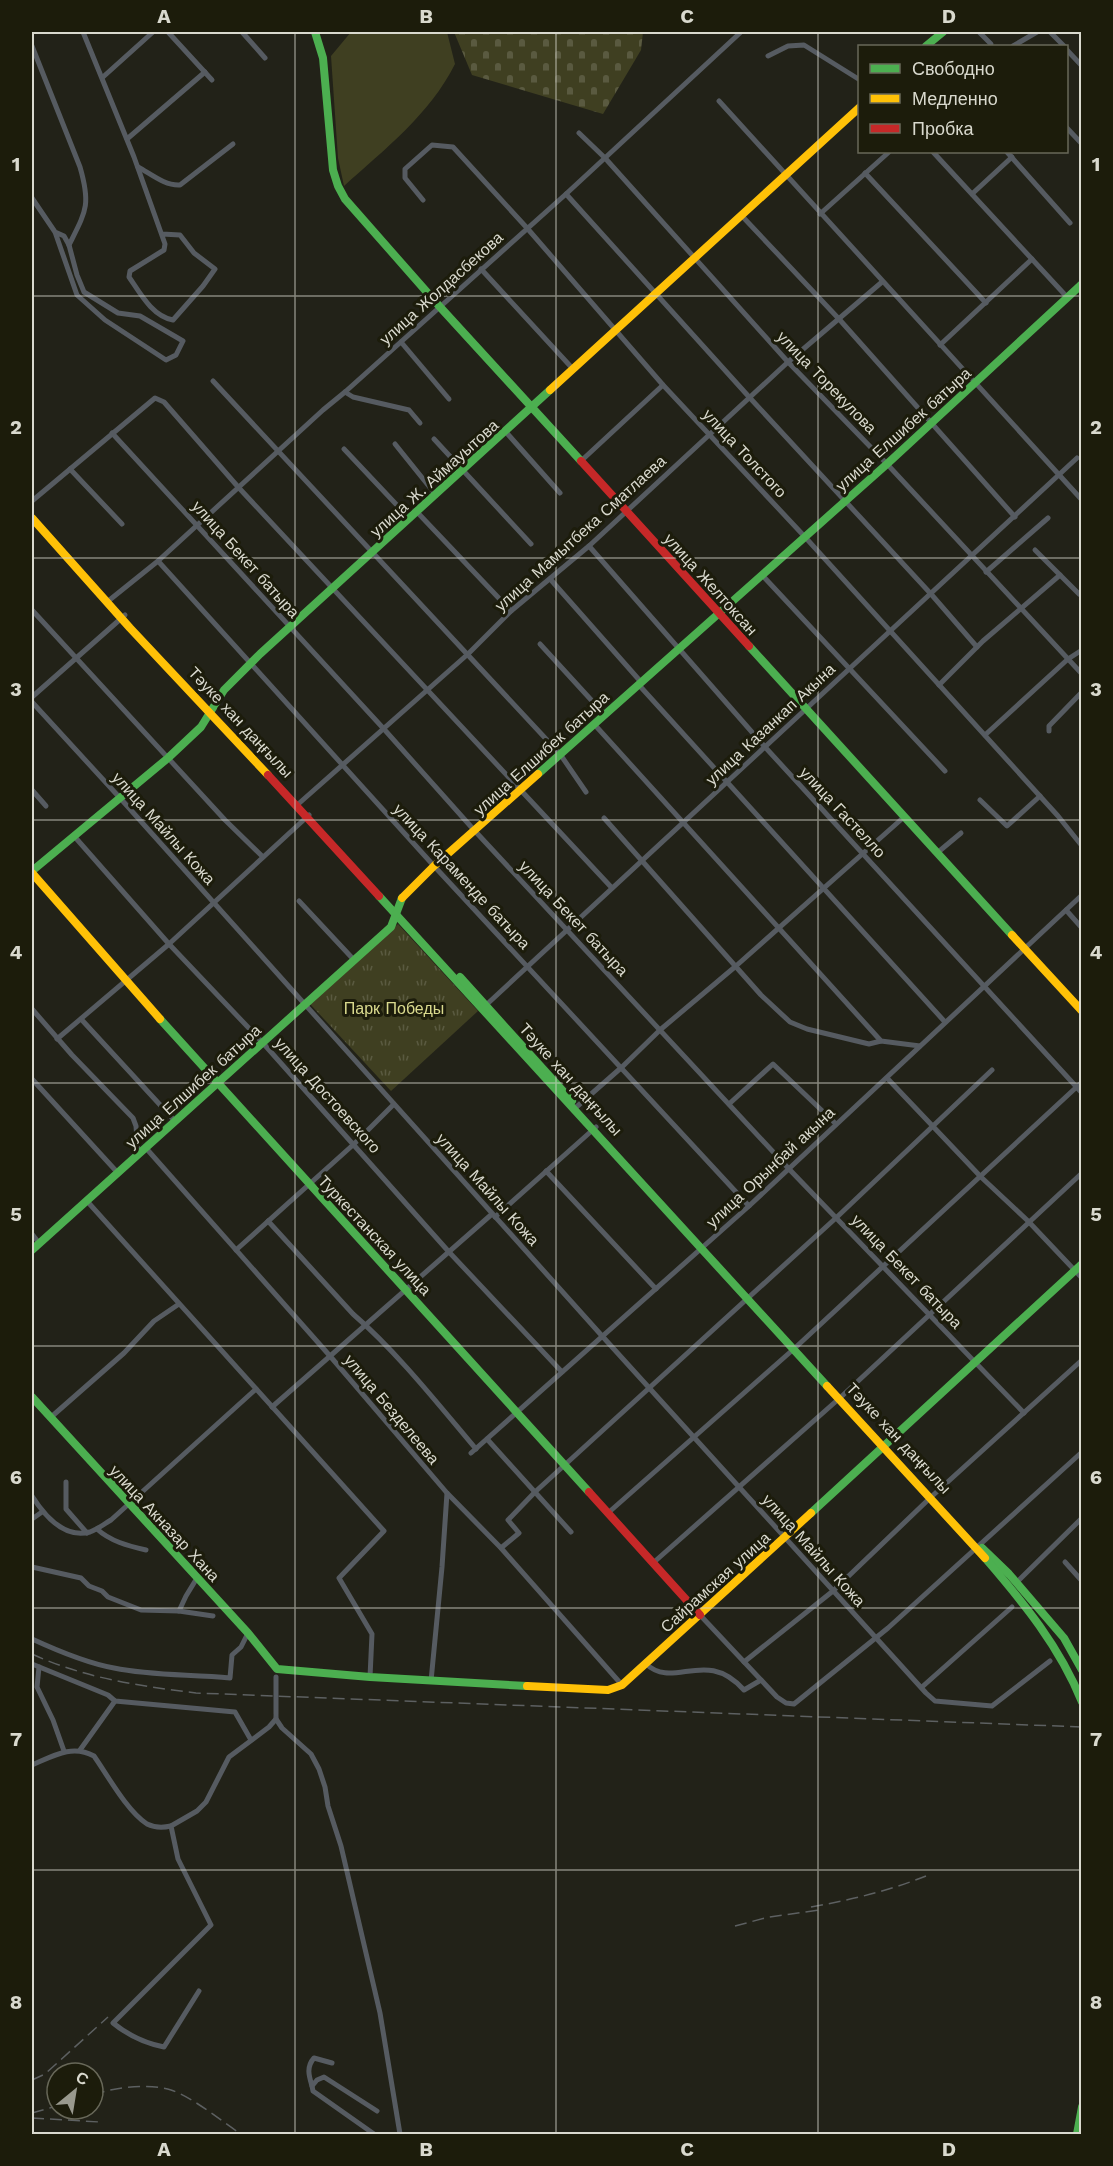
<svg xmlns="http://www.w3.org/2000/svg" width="1113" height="2166" font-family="'Work Sans',sans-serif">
<defs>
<pattern id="cemetery-stones" width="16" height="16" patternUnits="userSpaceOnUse" patternTransform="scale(1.5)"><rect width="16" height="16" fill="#3f3f21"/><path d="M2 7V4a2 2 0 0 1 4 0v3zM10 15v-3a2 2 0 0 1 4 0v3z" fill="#5a5a40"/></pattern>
<pattern id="park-tufts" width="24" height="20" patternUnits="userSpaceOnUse" patternTransform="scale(1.5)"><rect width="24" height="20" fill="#3f3f21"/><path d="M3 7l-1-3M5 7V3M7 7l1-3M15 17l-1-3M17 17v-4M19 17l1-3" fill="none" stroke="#5a5a40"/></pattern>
</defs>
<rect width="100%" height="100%" fill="#222218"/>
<path fill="#3f3f21" d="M351,32H447L455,64C430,114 385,149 344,186L338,158L331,56Z"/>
<path fill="url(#cemetery-stones)" d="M454,32H643L641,50L603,114L472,75Z"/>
<path fill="url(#park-tufts)" d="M398,924L478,1011L391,1091L310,1004Z"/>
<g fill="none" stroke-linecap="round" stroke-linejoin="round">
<g stroke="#565b61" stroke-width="5">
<path d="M83,32L134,157L165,244L164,250L130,271L129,277C140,293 152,316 173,320L203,286L215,269L194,253L180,235L162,234"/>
<path d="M168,32L212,80"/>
<path d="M242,32L265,58"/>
<path d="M979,32L991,44"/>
<path d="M1050,32L1064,46"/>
<path d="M32,46L80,167C91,205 86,211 69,245"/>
<path d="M1013,46L1037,32"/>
<path d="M1066,49L1082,66"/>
<path d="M768,56L788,46L804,45L860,80"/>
<path d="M103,77L153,32"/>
<path d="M719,101L1082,500"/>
<path d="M1066,127L1082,144"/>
<path d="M579,133L605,158L788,362L887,464L1082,674"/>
<path d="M127,139L205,72"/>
<path d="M933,152L1067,297"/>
<path d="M1007,152L1070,223"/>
<path d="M138,167C151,174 165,186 180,185L233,144"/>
<path d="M865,173L986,303"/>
<path d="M566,194L750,398L931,594L977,647"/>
<path d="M972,194L1012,157"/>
<path d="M32,198L55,232L77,295L105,320L166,360L176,355L183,341L140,316L118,313L84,292L77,275L69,245L64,236L55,232"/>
<path d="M423,200L405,178V169L432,145L453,147L527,228L663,385L805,537L1058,816L1082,846"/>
<path d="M820,214L889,152"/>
<path d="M741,215L839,319L1015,517"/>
<path d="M481,269L573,369"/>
<path d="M401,342L449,399"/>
<path d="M940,345L1032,259"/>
<path d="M213,381L560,754L586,792"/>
<path d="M345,392L353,397L409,410L420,423"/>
<path d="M505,431L560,493"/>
<path d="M112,433L383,728L474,830L789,1169L1024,1413"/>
<path d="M434,439L531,544"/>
<path d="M395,444L436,495"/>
<path d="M344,449L410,519"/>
<path d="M581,461L663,385"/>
<path d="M70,469L122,524"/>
<path d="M32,501L155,398L164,402L239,488L612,888"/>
<path d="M417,512L511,611"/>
<path d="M589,546L765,747L1082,1093"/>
<path d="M1035,550L1079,594"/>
<path d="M158,561L434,866L749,1206"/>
<path d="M986,572L1048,518"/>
<path d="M762,575L945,771"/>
<path d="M551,580L641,682"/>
<path d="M107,602L158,561L323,410L345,392L566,194L741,32"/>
<path d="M32,610L225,820L263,857"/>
<path d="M540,644L604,714"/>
<path d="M638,684L945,1022"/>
<path d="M939,685L983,641L1060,575"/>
<path d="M32,697L125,615"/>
<path d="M32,702L120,798L603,1337L926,1693L935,1701L992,1706L1050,1661"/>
<path d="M594,724L881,1041L920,1046"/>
<path d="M1049,731V726L1082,692"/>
<path d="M985,735L1068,659L1082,650"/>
<path d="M32,790L46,806"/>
<path d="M980,800L1007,826L1040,796"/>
<path d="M296,806L468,654L511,611L589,546L788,362L882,282"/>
<path d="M604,818L761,995L790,1022L807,1029L869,1044L881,1041"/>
<path d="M74,836L169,944L262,1042L449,1252L562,1372"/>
<path d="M937,853L961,833"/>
<path d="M299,901L355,961"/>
<path d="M1066,910L1082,928"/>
<path d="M485,1006L1077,458"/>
<path d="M32,1009L72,1055L133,1118L136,1126L138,1153"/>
<path d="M81,1019L174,1120"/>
<path d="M57,1039L169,944L309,815"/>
<path d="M887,1078L981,1177L1028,1221L1082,1278"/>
<path d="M32,1079L117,1172"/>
<path d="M729,1104L773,1064L836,1124"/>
<path d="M573,1110L622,1067L660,1030L736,966L904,817"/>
<path d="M145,1147L330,1356L447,1493L501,1548L622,1685"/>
<path d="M546,1171L656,1289"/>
<path d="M86,1200L384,1531L339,1578L372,1634L370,1677"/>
<path d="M495,1217L596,1127"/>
<path d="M268,1221L353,1314C397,1352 438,1404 476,1449"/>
<path d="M32,1234L39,1243"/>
<path d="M236,1250L354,1144L394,1104"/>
<path d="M272,1407L492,1214"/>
<path d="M50,1418L124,1353L154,1321L179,1304"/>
<path d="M487,1439L571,1532"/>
<path d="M471,1453L749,1206L1082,895"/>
<path d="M66,1482V1509L87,1533"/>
<path d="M32,1496C44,1515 64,1539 90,1532C98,1529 104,1524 111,1520L256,1389"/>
<path d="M608,1513L796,1347L1082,1082"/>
<path d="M32,1519L42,1512"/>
<path d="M97,1529C110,1541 128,1546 146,1550"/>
<path d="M501,1548L519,1533L508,1520L535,1492L837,1217L992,1070"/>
<path d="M1065,1562L1082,1581"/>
<path d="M653,1563L842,1396L1082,1173"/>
<path d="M32,1567L81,1578L89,1586L102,1591L108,1597L141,1610L179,1611L186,1596L197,1578"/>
<path d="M1016,1583L1082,1518"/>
<path d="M179,1611L213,1616"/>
<path d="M700,1615L777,1697L786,1703L794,1704L888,1628L1082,1452"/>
<path d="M32,1639C58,1651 86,1663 114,1668C152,1676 191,1674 230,1678L232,1655L241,1647L248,1633"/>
<path d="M744,1662L833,1591L930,1498L1082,1360"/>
<path d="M32,1664L108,1695L115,1701L235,1712L251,1740"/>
<path d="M646,1664C674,1690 706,1647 744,1690L761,1680"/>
<path d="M39,1667L37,1687L53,1720L64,1751"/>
<path d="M431,1681L442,1567L447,1493"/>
<path d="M922,1687L1012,1607"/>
<path d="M276,1716V1719L282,1728L311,1754L319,1769L325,1787L328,1806L341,1846L380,2013L400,2134"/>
<path d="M80,1750L115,1701"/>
<path d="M32,1765C53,1756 72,1744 94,1756C108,1776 127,1811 147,1824C155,1828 162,1828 171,1826"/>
<path d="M199,1991L164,2047C144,2043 129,2036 113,2023L211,1925L178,1859L171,1826L197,1811L206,1802L229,1757L269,1727L276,1719"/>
<path d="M312,2086C309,2076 306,2067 314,2058L332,2063"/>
<path d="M374,2134L313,2091L312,2086L317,2080L324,2077L377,2111"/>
</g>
<g stroke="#4caf50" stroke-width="8">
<path d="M315,32L323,58L333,170L338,186L345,199L440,307L581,461"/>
<path d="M926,46L943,32"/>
<path d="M749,646L1012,935"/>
<path d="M538,774L887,464L1082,284"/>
<path d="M32,871L168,758L201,727L224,690L260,654L550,390"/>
<path d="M379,896L827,1386"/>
<path d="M460,977L572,1101"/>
<path d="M160,1019L589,1492"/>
<path d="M32,1250L391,927L402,898"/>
<path d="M32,1397L248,1633L277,1669L370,1677L527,1686"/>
<path d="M811,1513L1082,1264"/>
<path d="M982,1548L1009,1574L1064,1638L1082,1670"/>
<path d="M985,1558C1023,1602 1060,1647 1082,1702"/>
<path d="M1077,2134L1082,2107"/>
</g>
<g stroke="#ffc107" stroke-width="8">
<path d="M550,390L860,107"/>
<path d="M32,518L130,628L268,775"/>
<path d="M32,873L160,1019"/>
<path d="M402,898L434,866L538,774"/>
<path d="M1012,935L1082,1011"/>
<path d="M827,1386L985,1558"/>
<path d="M527,1686L608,1690L622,1685L811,1513"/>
</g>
<g stroke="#c62828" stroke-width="8">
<path d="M581,461L749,646"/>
<path d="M268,775L379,896"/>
<path d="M589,1492L700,1615"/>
</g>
<g stroke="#5d6061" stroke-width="1.5" stroke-dasharray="12 6" stroke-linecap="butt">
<path d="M32,1654C84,1678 139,1686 196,1693L1082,1727"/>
<path d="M811,1907C851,1900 888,1891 926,1876"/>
<path d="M735,1926L769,1917L819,1910"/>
<path d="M32,2080L45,2074L108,2017"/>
<path d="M93,2095C115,2087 148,2083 171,2090C194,2098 221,2121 241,2134"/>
<path d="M32,2113L57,2106"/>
<path d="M32,2118L100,2122"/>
</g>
<path stroke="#565b61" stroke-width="5" d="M276,1714V1677"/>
</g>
<path fill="none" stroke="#d9d9ce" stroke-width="1.5" stroke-opacity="0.55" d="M295,32V2134M556,32V2134M818,32V2134M32,296H1082M32,558H1082M32,820H1082M32,1083H1082M32,1346H1082M32,1608H1082M32,1870H1082"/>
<g text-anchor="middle" stroke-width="6" stroke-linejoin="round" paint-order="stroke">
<g font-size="16" fill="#d9d9ce" stroke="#1c1c0b">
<text transform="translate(441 288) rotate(-42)" y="6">улица Жолдасбекова</text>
<text transform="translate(827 382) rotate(46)" y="6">улица Торекулова</text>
<text transform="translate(903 429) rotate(-42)" y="6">улица Елшибек батыра</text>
<text transform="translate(745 453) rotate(47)" y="6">улица Толстого</text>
<text transform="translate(434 478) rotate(-42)" y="6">улица Ж. Аймауытова</text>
<text transform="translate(580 533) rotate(-42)" y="6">улица Мамытбека Сматлаева</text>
<text transform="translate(246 559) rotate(48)" y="6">улица Бекет батыра</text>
<text transform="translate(711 584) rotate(48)" y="6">улица Желтоксан</text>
<text transform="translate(241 722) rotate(47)" y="6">Тәуке хан даңғылы</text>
<text transform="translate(770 724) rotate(-43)" y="6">улица Казанкап Акына</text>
<text transform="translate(541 753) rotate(-42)" y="6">улица Елшибек батыра</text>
<text transform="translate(843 812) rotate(47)" y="6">улица Гастелло</text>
<text transform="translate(164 828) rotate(48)" y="6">улица Майлы Кожа</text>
<text transform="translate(462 876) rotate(47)" y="6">улица Караменде батыра</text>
<text transform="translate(574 918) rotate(47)" y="6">улица Бекет батыра</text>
<text transform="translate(571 1079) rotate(48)" y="6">Тәуке хан даңғылы</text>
<text transform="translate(193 1086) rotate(-42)" y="6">улица Елшибек батыра</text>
<text transform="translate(328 1095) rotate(48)" y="6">улица Достоевского</text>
<text transform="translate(770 1167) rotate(-43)" y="6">улица Орынбай акына</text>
<text transform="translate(488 1189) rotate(48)" y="6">улица Майлы Кожа</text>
<text transform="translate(375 1235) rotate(47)" y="6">Туркестанская улица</text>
<text transform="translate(907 1271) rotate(46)" y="6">улица Бекет батыра</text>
<text transform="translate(392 1409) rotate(50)" y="6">улица Безделеева</text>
<text transform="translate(899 1438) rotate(47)" y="6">Тәуке хан даңғылы</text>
<text transform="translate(165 1523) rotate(47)" y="6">улица Акназар Хана</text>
<text transform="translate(814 1550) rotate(48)" y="6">улица Майлы Кожа</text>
<text transform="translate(715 1582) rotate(-42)" y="6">Сайрамская улица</text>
</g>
<g font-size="16" fill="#dada8e" stroke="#1c1c0b">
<text x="394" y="1014">Парк Победы</text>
</g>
</g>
<rect width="1113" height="2166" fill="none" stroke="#1c1c0b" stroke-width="66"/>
<rect x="858" y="45" width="210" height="108" fill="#1c1c0b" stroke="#686859" stroke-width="1.5"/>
<rect x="870" y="64" width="30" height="9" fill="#4caf50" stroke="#686859" stroke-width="1.5"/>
<text x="912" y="75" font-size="18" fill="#d9d9ce">Свободно</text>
<rect x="870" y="94" width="30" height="9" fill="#ffc107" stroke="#686859" stroke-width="1.5"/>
<text x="912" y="105" font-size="18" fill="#d9d9ce">Медленно</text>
<rect x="870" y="124" width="30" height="9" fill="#c62828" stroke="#686859" stroke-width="1.5"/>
<text x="912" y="135" font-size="18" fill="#d9d9ce">Пробка</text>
<g transform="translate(75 2091) rotate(30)"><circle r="28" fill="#1c1c0b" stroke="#686859" stroke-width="1.5"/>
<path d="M0-4.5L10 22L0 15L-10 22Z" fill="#99998e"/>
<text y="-9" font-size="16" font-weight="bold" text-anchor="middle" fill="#d9d9ce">С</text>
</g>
<rect x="33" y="33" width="1047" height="2100" fill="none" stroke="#d9d9ce" stroke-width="2"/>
<g font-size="20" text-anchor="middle" font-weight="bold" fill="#d9d9ce">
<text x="164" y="23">A</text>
<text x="426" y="23">B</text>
<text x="687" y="23">C</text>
<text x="949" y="23">D</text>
<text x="16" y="171">1</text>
<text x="1096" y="171">1</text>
<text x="16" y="434">2</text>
<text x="1096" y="434">2</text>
<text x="16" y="696">3</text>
<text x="1096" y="696">3</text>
<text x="16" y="959">4</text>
<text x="1096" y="959">4</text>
<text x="16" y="1221">5</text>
<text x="1096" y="1221">5</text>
<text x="16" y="1484">6</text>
<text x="1096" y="1484">6</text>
<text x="16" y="1746">7</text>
<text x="1096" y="1746">7</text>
<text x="16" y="2009">8</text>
<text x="1096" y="2009">8</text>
<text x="164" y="2156">A</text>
<text x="426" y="2156">B</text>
<text x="687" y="2156">C</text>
<text x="949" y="2156">D</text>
</g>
</svg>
